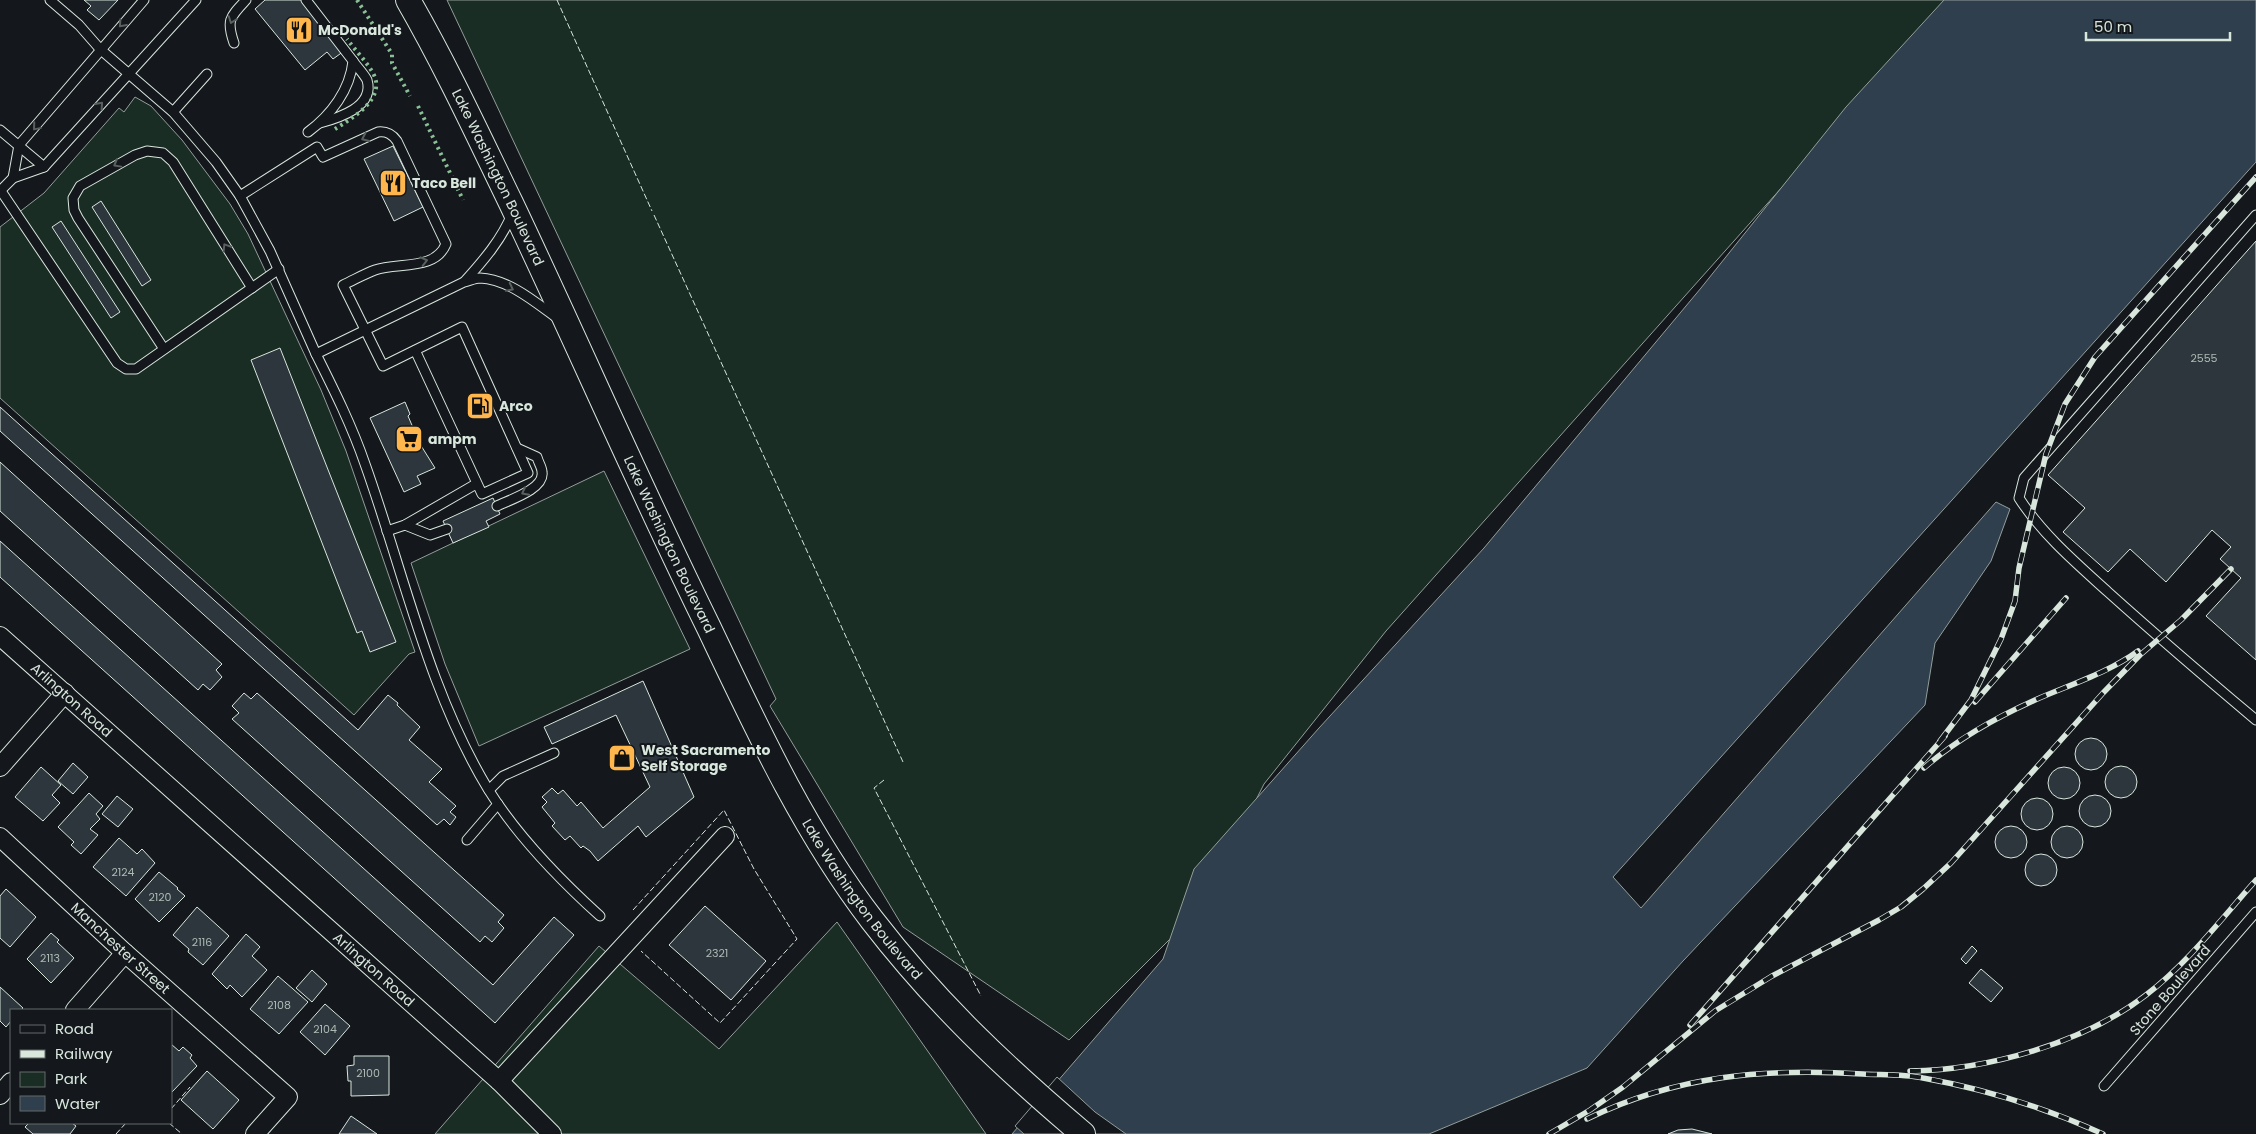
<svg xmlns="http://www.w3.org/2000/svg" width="2256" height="1134" font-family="Poppins,sans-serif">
<rect width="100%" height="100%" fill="#14181c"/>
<g fill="#1a2d24" stroke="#939e99">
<path d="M447,0H1949L1386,631L1264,784L1202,907L1069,1040L903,927L770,706L776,699Z"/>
<path d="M135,97L151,106L182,140L230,204L248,234L321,390L346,451L415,652L409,654L354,715L0,398V227L44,193L119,108L124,112Z"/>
<path d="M604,471L690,649L479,746L445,664L411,563Z"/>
<path d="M837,922L986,1134H435L599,946L719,1049Z"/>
</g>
<path fill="#2f3f4d" stroke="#939e99" d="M1944,0H2256V162L1613,877L1641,908L1996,502L2010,509L1991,561L1935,643L1925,705L1683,961L1587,1068L1429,1134H1012L1163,959L1194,869L1319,728L1484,548L1701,288L1846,107Z"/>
<path fill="#14181c" stroke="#939e99" d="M1057,1077L1095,1112L1126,1134H1024L1015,1126Z"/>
<g fill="#2c363c" stroke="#d8e6dc">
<path d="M84,0H118L99,20L87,10L91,6Z"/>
<path d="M265,0H301L344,51L333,59L327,52L305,70L255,9Z"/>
<path d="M393,146L423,207L394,221L364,159Z"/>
<path d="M101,201L151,280L142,286L92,207Z"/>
<path d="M61,221L120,312L111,318L52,227Z"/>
<path d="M2256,241V660L2206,616L2241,578L2220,559L2231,547L2212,530L2166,582L2130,549L2108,572L2063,532L2085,508L2048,475Z"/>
<path d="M280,348L396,642L370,652L362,631L357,633L251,360Z"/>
<path d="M405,402L410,414L408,416L420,444L435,468L417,476L421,484L404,492L370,418Z"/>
<path d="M0,407L358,730L388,695L398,703L397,705L420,727L409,740L442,769L429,782L456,806L450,812L456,817L450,825L444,819L437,825L0,431Z"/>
<path d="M0,462L222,664L216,670L222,677L210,690L203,684L198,690L0,511Z"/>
<path d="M493,498L500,514L486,521L489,527L453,543L443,521Z"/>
<path d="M0,541L493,985L554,917L574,935L495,1023L0,577Z"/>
<path d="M643,681L694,797L646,837L638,826L598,861L590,851L583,846L581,848L570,836L565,840L552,826L555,823L542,807L547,802L542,797L552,788L558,794L563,790L577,806L581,802L603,828L650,787L616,715L552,744L544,727Z"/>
<path d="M244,693L251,699L257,693L504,915L498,922L504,928L492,942L485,936L480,942L232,719L239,713L232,706Z"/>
<circle cx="2091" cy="754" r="16"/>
<path d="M73,763L88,777L73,794L58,781Z"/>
<circle cx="2121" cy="782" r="16"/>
<circle cx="2064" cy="783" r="16"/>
<path d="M41,767L61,785L52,795L60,803L43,821L15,797Z"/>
<path d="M89,793L103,806L96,814L100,819L90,829L98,835L81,854L71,845L74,842L58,827Z"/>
<circle cx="2095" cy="811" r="16"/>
<path d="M117,796L133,809L118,827L102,814Z"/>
<circle cx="2037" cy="814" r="16"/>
<circle cx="2067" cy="842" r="16"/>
<circle cx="2011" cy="842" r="16"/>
<path d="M119,838L137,854L142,849L155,863L126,896L93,867Z"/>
<circle cx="2041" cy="870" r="16"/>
<path d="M159,872L178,888L177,889L185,896L159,922L135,899Z"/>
<path d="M6,889L36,917L10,947L0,938V896Z"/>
<path d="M705,906L766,961L731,1000L669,945Z"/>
<path d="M197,907L229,936L203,965L188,952L189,949L173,935Z"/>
<path d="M51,933L59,940L57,942L74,958L51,983L27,959Z"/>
<path d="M246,934L260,947L252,956L267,970L242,997L230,985L227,989L212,974Z"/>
<path d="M1972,946L1977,951L1966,964L1961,959Z"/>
<path d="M1981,969L2003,988L1991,1002L1969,983Z"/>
<path d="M312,970L327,984L312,1002L296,988Z"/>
<path d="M278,976L308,1002L279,1034L250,1009Z"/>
<path d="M0,987L23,1008L21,1010H11V1021L6,1027L0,1021Z"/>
<path d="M325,1004L350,1026L325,1055L300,1032Z"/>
<path d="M171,1044L179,1051L183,1047L192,1055L190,1058L197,1066L171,1093Z"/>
<path d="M354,1056H389V1095L351,1096V1081H348L347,1066L354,1065Z"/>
<path d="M207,1071L239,1100L213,1129L181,1100Z"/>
<path d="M351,1116L377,1134H339Z"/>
<path d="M29,1123H72L76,1126L70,1134H33L25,1127Z"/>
<path d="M1692,1129L1712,1134H1668L1678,1130Z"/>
</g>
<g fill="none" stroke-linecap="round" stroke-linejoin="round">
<g stroke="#d8e6dc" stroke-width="11">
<g id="service">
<path d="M50,0L79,25L100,49L173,112L216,162L240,196L270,251L316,354L464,282C469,281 475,278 480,278C508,279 535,302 557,318"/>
<path d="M306,0L353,61C350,90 331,115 308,132"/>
<path d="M234,43C226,20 230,17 246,0"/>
<path d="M173,112L207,74"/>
<path d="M320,123C338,118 375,107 367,80C364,74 357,67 353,61"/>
<path d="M0,130L44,167"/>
<path d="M13,178L19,145L144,0"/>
<path d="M0,191L13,178L44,167L196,0"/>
<path d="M1,191L117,363L126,369H136L279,269"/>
<path d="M240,196L317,147L323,157L378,132C387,131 392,134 397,141L446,244C435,271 398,262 375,270C364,274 354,280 343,285L383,366L462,327L528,473L482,494L415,350"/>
<path d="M2256,215L2024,478L2019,498C2042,534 2076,563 2108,592C2157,636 2206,678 2256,720"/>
<path d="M465,281C483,261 502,239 512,214"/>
<path d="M164,349L78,218L74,210L73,198L80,186L135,155L147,151L163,153L173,162L252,288"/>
<path d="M316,354C334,390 352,426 365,464C404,573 428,690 488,789C518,837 558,878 600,916"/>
<path d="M497,506C509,500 545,489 542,472C542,467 538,462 537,457L517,448"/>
<path d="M405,525L430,535L447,529"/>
<path d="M387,531L405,525L476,484"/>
<path d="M489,790L503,776L554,753"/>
<path d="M467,840L498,804"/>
<path d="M2104,1086L2256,912"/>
</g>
</g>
<g stroke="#d8e6dc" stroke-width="20">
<g id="minor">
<path id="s1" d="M0,636L499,1081L725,836"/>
<path d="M0,767L65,693"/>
<path id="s2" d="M0,837L125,953L288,1097L255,1134"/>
<path d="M75,1010L125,953"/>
<path d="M499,1081L552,1134"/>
<path d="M0,1095L11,1082"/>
</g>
</g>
<g stroke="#d8e6dc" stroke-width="26">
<g id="secondary">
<path id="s3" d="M408,0C446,66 478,135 511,203C578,344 640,488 709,628C757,729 804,831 872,920C936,1003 1004,1067 1083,1134"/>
</g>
</g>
<use href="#service" stroke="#14181c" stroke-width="9"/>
<use href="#minor" stroke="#14181c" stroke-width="18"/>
<use href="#secondary" stroke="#14181c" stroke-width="24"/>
<g stroke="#d8e6dc" stroke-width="5.5">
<g id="rail">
<path d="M1975,702L2066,598"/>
<path d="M1940,741L1971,700L2001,639L2015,601L2019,568L2046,454L2065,404L2095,357L2256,177"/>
<path d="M1924,768C1957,739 1995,718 2035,700C2069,685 2108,673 2138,651"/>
<path d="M1690,1025L1945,736"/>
<path d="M1910,1071C1988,1070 2084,1043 2146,995C2188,963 2221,919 2256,880"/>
<path d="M1587,1119C1677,1075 1765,1068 1863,1074C1883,1075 1904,1074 1923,1078C1985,1089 2046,1108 2103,1134"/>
<path d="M1549,1134L1590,1110L1623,1087L1715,1011L1772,976L1879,920L1901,907L1923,889L1951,863L2103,693L2140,655L2181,620L2231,569"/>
</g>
</g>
<use href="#rail" stroke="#14181c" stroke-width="4" stroke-dasharray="11" stroke-linecap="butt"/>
<g stroke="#8ac095" stroke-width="4" stroke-dasharray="2.5 4" stroke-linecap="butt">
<path d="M357,0L392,54V63L410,96"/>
<path d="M418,106L463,200"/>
<path d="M335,129C352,118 387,99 373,73C366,61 355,50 347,39"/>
</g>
<g stroke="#d8e6dc" stroke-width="1" stroke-dasharray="6 2.5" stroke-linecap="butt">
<path d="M557,0L652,211"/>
<path d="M654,215L903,762"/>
<path d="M884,780L874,788L981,996"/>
<path d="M633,910L724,810L754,869L797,939L720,1023L641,951"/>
<path d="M171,1109L190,1087"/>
<path d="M169,1123L182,1134"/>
<path d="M116,1134L126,1123"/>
</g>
</g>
<defs><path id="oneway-chevron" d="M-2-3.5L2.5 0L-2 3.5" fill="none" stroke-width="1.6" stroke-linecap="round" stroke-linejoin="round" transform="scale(1.25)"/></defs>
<g stroke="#59605f">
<use href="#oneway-chevron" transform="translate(232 20) rotate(110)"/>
<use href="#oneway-chevron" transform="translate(122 24) rotate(132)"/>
<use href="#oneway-chevron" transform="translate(100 105) rotate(-48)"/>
<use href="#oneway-chevron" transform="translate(36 127) rotate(130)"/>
<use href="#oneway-chevron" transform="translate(365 138) rotate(155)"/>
<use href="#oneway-chevron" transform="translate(117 164) rotate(151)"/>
<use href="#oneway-chevron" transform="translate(226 247) rotate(-122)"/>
<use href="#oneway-chevron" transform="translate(424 261) rotate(-14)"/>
<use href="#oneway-chevron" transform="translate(510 288) rotate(27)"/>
<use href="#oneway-chevron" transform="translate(525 492) rotate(153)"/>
</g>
<defs>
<g id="restaurant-square" transform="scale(1.4375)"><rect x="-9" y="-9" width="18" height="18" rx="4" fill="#ffb74d" stroke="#14181c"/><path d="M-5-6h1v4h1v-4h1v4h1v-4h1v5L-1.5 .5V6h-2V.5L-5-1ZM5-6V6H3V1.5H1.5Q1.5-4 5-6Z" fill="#111"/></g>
<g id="fuel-square" transform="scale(1.4375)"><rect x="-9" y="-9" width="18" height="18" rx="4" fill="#ffb74d" stroke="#14181c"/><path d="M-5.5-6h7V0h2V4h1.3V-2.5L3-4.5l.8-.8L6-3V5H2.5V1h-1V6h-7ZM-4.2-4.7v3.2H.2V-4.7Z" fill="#111"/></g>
<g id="supermarket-square" transform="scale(1.4375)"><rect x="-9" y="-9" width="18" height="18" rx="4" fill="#ffb74d" stroke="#14181c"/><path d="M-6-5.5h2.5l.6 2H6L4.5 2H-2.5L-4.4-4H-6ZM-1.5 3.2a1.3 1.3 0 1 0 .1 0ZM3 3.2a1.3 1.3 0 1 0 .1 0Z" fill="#111"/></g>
<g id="shop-square" transform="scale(1.4375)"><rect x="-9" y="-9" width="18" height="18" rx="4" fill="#ffb74d" stroke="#14181c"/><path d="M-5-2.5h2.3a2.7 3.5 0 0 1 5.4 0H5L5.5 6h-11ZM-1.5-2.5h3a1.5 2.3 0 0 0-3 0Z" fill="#111"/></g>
</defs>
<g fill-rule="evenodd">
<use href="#restaurant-square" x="299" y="30"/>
<use href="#restaurant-square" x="393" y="183"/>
<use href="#fuel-square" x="480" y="406"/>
<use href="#supermarket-square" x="409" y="439"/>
<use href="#shop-square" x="622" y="758"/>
</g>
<g text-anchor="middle" stroke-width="4" stroke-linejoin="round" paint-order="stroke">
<g font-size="11" fill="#adbab4">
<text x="2204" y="362">2555</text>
<text x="123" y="876">2124</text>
<text x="160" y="901">2120</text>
<text x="202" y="946">2116</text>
<text x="717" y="957">2321</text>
<text x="50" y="962">2113</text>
<text x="279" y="1009">2108</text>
<text x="325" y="1033">2104</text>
<text x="368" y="1077">2100</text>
</g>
<g font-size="14" font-weight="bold" fill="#d8e6dc" stroke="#14181c" text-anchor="start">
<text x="318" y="35">McDonald's</text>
<text x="412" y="188">Taco Bell</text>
<text x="499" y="411">Arco</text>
<text x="428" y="444">ampm</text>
<text x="641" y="755">West Sacramento<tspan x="641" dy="16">Self Storage</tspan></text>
</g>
<g font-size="14" fill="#d8e6dc" stroke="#14181c">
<text dy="5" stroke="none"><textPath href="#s3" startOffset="199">Lake Washington Boulevard</textPath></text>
<text dy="5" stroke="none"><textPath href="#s3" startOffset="604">Lake Washington Boulevard</textPath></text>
<text dy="5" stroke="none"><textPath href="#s1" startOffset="96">Arlington Road</textPath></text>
<text dy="5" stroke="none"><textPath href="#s3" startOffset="1009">Lake Washington Boulevard</textPath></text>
<text dy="5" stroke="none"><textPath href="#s2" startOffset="164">Manchester Street</textPath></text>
<text dy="5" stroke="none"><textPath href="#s1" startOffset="501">Arlington Road</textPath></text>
<text transform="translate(2170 990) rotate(-49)" y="5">Stone Boulevard</text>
</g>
</g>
<rect x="10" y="1009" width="162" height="115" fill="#14181c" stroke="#626a69"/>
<rect x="20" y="1025" width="25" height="8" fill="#14181c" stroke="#626a69"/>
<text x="55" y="1034" font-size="15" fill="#d8e6dc">Road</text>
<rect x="20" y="1050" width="25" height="8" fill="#d8e6dc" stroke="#626a69"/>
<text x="55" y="1059" font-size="15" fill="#d8e6dc">Railway</text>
<rect x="20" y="1072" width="25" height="15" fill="#1a2d24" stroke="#626a69"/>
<text x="55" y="1084" font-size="15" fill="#d8e6dc">Park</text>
<rect x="20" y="1096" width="25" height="15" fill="#2f3f4d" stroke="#626a69"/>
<text x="55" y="1109" font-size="15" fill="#d8e6dc">Water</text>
<path d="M2086 32v8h144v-8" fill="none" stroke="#d8e6dc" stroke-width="2.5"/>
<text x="2094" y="32" font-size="15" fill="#d8e6dc" stroke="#14181c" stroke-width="4" paint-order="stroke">50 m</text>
</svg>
